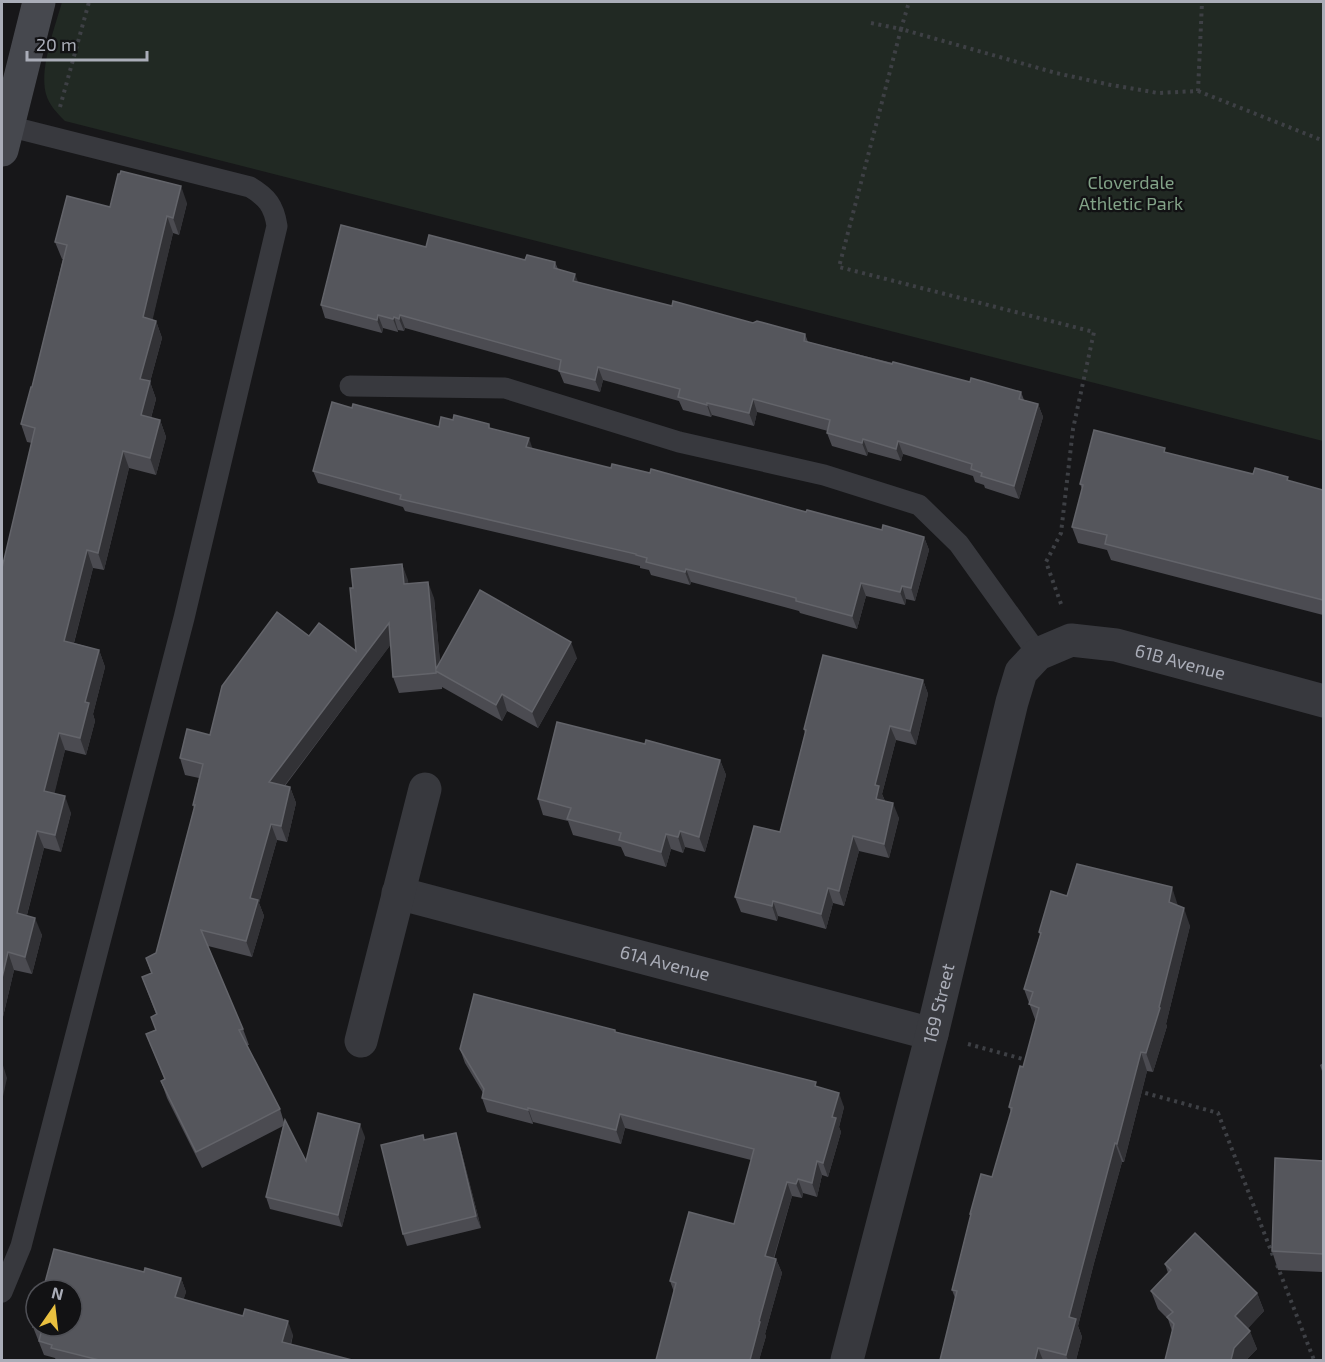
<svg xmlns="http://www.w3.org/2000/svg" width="1325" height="1362" font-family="'Exo 2',sans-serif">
<rect width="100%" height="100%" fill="#171719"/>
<path fill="#212923" d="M62,2H1323V441L65,121C57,113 49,105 46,94C39,69 55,27 62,2Z"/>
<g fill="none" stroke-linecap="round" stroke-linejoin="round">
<g stroke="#3e4045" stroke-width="4" stroke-dasharray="3 4.5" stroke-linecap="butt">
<path d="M871,23L901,29L909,2"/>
<path d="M1198,91L1324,141"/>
<path d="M60,107L89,2"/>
<path d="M1061,604L1046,562L1061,533L1073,429L1094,332L839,267L901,29L1056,73L1111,85L1158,93L1198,91L1202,2"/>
<path d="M968,1044L1030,1061"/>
<path d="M1138,1091L1218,1113L1273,1256"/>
<path d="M1277,1265L1314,1360"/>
</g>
<g stroke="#38393e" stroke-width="21">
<path d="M350,386L505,388L679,442L824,475L919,505L959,544L1038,654"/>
<path d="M2,1292L21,1246L184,618L277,226C274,206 267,197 250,187L8,126"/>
</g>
<g stroke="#38393e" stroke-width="33">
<path id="s1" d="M398,893L932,1034"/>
<path d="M361,1041L425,789"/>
<path id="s2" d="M847,1360L932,1034L1012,702L1021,672L1038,654L1071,640L1116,645L1324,701"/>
</g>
<path stroke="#46484e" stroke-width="33" d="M2,150L39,2"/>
</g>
<g fill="#4b4b51">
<path d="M187,203L179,235L173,233L152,320L156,321L162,338L150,382L156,399L151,418L160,420L166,437L156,475L129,468L104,570L93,568L74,643L99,650L105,667L93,714L95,721L86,755L65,750L54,793L71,813L61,852L44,848L27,915L42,935L32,974L14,970L2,1021V568L32,443L27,442L21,424L32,387L63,259H62L55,242L110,207Z"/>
<path d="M426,247L525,260L555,262L558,269L578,282L672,306L805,334L808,342L970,382L1021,392L1024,400L1038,404L1043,417L1019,499L985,488L984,485L975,482L973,476L903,454L901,461L868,452L867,456L832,446L827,433L828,431L757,412L754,426L712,415L711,417L683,410L679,401L603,380L600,392L564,383L559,371L405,328L404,331L398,330V332L383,328L382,333L325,318L321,305Z"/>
<path d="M352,408L439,427L453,420L491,428L533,449L611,468L882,530L924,537L929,550L915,601L906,599L905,605L866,596L857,629L800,613L799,611L691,582L690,585L651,575L649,570L640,568V566L405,511L403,507L318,483L313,471Z"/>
<path d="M1167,453L1253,474L1289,481L1323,490V615L1111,560L1107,550L1078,543L1072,527L1082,489L1080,484Z"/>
<path d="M402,564L408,584L434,598L440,662L577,658L538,728L507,711L502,721L442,687V689L399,693L393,677L391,644L285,786L290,787L296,803L287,842L277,840L259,903L264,916L252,957L208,946L243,1029L249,1045H247L280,1109L284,1122L306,1161L365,1137L342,1227L270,1209L266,1197L283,1126L202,1168L167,1098L161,1081L165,1080L146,1034L156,1030L151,1017L156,1014L142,977L151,973L146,958L156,953L194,808L193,805L199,778L185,775L180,758L210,735L309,636L356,651L353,588Z"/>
<path d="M923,680L928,694L916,745L896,740L882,794L885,801L899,818L889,858L859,851L844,906L833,903L826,929L778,916L777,921L741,912L735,897L780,832L805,733L804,729Z"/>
<path d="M645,744L720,760L726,775L705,852L685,847L683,853L671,849L666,867L625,856L621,847L573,835L568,821L543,815L538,799Z"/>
<path d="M1067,896L1178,906L1190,926L1166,1024L1167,1026L1153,1072L1147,1071L1124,1162H1122L1094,1263L1078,1326L1082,1337L1076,1360H940L955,1298L952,1290L971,1217L970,1214L992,1177L1011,1112L1009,1107L1023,1067L1036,1022L1024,989L1040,935L1039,932Z"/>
<path d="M616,1032L818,1087L844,1107L839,1127L841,1132L828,1177L822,1175L817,1197L803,1193L802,1198L792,1196L774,1259H776L782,1273L765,1334L766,1336L759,1360H656L674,1292L670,1281L734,1224L751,1160L625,1128L621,1144L533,1122V1124L487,1112L482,1098L483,1093L465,1063L460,1049Z"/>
<path d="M1323,1063V1074L1320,1065Z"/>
<path d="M425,1140L460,1146L481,1228L407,1246L403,1234Z"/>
<path d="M1323,1161V1272L1278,1270L1272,1251Z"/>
<path d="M1165,1264L1257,1293L1264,1311L1248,1328L1257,1349L1246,1360H1165L1172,1331L1168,1319L1158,1309L1151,1291L1168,1273Z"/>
<path d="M144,1272L181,1278L186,1292L183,1300L293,1335L291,1345L352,1360H56L55,1358L44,1355L33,1327Z"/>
</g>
<g fill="#323236">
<path d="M181,186L187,203L179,235L173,218Z"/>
<path d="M167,216L173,233L149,335L143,317Z"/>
<path d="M575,274L580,287L573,281Z"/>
<path d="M378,315L383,328L382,333L377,320Z"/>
<path d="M400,315L405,328L404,331L399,319Z"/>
<path d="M394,317L398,330V332L393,319Z"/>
<path d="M156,321L162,338L150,382L156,399L147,432L141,415L140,379Z"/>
<path d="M598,367L603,380L600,392L595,380Z"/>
<path d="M753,399L757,412L754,426L749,413Z"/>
<path d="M707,403L712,415L711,417L707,405Z"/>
<path d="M1038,404L1043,417L1019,499L1014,486Z"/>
<path d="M160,420L166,437L156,475L150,458Z"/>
<path d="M529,438L533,450L526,447Z"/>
<path d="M863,439L868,452L867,456L862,443Z"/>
<path d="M898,441L903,454L901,461L896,449Z"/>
<path d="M123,451L129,468L104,570L98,553Z"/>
<path d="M924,537L929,550L915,601L911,588Z"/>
<path d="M87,550L93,568L70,658L64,641Z"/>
<path d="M402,564L408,580L410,600L404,584Z"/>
<path d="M686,569L691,582L690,585L685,572Z"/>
<path d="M428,582L434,598L441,673L436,669Z"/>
<path d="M861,583L866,596L857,629L852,616Z"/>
<path d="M902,586L906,599L905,605L900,592Z"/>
<path d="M389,623L395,639L275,798L269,782Z"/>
<path d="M571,642L577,658L538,728L532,712Z"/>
<path d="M99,650L105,667L93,714L95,721L86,755L80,738L85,702Z"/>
<path d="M923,680L928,694L916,745L910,731Z"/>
<path d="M502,694L507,711L502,721L496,705Z"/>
<path d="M890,726L896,740L882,794L885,801L876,799L875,785Z"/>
<path d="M59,733L65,750L51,808L44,791Z"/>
<path d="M720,760L726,775L705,852L699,837Z"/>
<path d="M290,787L296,803L287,842L281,826Z"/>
<path d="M65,796L71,813L61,852L55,835Z"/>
<path d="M893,803L899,818L889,858L884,844Z"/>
<path d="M271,824L277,840L259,903L264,916L252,957L246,941L250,898Z"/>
<path d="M37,831L44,848L23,930L17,913Z"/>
<path d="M680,831L685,847L683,853L678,837Z"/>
<path d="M666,834L671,849L666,867L661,852Z"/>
<path d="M853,836L859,851L844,906L839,891Z"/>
<path d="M1172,887L1178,906L1169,902Z"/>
<path d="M828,888L833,903L826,929L821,914Z"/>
<path d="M773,901L778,916L777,921L772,906Z"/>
<path d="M1184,908L1190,926L1166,1024L1167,1026L1153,1072L1146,1053L1159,1007Z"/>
<path d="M35,918L42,935L32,974L25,957Z"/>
<path d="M8,952L14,970L2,1021V978Z"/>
<path d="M1141,1052L1147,1071L1124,1162L1117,1144Z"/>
<path d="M2,1062L7,1078L2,1101Z"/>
<path d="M839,1093L844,1107L839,1127L841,1132L828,1177L823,1163L832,1117Z"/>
<path d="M528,1108L533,1122V1124L528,1110Z"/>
<path d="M620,1114L625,1128L621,1144L616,1130Z"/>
<path d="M360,1124L365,1137L342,1227L338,1215Z"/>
<path d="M456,1133L460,1146L481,1228L476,1216Z"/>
<path d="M1115,1143L1122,1162L1094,1263L1078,1326L1082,1337L1076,1360H1068L1066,1355L1069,1317L1088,1245Z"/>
<path d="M817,1161L822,1175L817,1197L812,1183Z"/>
<path d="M798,1179L803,1193L802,1198L796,1184Z"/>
<path d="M787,1182L792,1196L770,1270L765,1256Z"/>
<path d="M776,1259L782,1273L765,1334L766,1336L759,1360H750L759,1321Z"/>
<path d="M181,1278L186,1292L180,1311L175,1297Z"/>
<path d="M1257,1293L1264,1311L1242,1335L1235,1316Z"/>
<path d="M288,1321L293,1335L287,1356L282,1342Z"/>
<path d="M1250,1331L1257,1349L1246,1360H1231L1234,1348Z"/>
<path d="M1038,1348L1043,1360H1035Z"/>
</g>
<g fill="#55565c" stroke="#63646a" stroke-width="1.5">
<path d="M121,171L181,186L173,218L167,216L143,317L156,321L140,379L150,381L141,415L160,420L150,458L123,451L98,553L87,550L64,641L99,650L85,702L89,703L80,738L59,733L44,791L65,796L55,835L37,831L17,913L35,918L25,957L8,952L2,978V568L35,428L21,424L31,387H32L67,245L55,242L67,196L110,207L118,174H120Z"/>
<path d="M341,225L426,247L429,235L525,260L527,255L555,262L554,268L575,274L573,281L672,306L673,301L753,323L757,321L805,334L804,341L892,364L893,362L970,382L971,378L1021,392L1019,399L1038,404L1014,486L981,476L982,473L971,469L972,464L898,441L896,449L863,439L862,443L827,433L830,420L753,399L749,413L707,403V405L678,397L680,389L598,367L595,380L559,371L561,360L400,315L399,319L394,317L393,319L378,315L377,320L321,305Z"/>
<path d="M332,402L352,408L353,404L439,427L441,417L453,420L454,415L489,424V428L529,438L526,447L611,468L612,464L650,473L651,469L806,512L807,510L882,530L883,525L924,537L911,588L902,586L900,592L861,583L852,616L796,601V598L686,569L685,572L646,562L647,558L636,555V554L400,499L401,495L313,471Z"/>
<path d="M1094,430L1165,448L1164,452L1253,474L1255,468L1288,477L1287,480L1323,490V600L1105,544L1107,535L1072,527L1083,485L1080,484Z"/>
<path d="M402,564L404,584L428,582L436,669L480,590L571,642L532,712L502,694L496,705L436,671V673L393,677L389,623L269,782L290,787L281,826L271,824L250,898L258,900L246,941L201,930L243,1029L239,1030L280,1109L196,1152L161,1081L165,1079L146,1034L156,1030L151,1017L157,1014L142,977L152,973L146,958L156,953L195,805H193L203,764L180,758L187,729L210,735L222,686L277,612L309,636L319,623L356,651L350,588H353L351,569Z"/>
<path d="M823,655L923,680L910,731L890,726L875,785L879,786L876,799L893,803L884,844L853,836L839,891L828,888L821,914L773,901L772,906L735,897L754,826L780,832L806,730L804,729Z"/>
<path d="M557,722L645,744L646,740L720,760L699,837L680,831L678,837L666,834L661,852L619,840L621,833L567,819L571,808L538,799Z"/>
<path d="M1077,864L1172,887L1169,902L1184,908L1159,1007L1160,1008L1146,1053L1141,1052L1117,1144L1115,1143L1088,1245L1069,1317L1076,1319L1066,1355L1038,1348L1035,1360H940L957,1291L952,1290L971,1214H970L981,1174L992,1177L1012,1108L1009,1107L1020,1066L1023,1067L1039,1008L1029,1004L1033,992L1024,989L1041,933L1039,932L1051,891L1067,896Z"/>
<path d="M474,994L615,1030V1032L816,1082L815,1086L839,1093L832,1117L836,1118L823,1163L817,1161L812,1183L798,1179L796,1184L787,1182L765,1256L776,1259L759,1321L760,1322L750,1360H656L676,1283L670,1281L689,1212L734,1224L754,1149L620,1114L616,1130L528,1108V1110L482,1098L484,1089L460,1049Z"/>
<path d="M318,1113L360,1124L338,1215L266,1197L285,1120L306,1161Z"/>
<path d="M456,1133L476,1216L403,1234L381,1145L423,1135L424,1140Z"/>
<path d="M1275,1158L1323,1161V1254L1272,1251Z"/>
<path d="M1195,1233L1257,1293L1235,1316L1250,1331L1234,1348L1231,1360H1165L1174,1324L1167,1317L1173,1312L1151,1291L1171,1270L1165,1264Z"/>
<path d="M54,1249L144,1272L145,1268L181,1278L175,1297L243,1316L245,1309L288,1321L282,1342L352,1360H99L51,1348L52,1345L39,1341L42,1329L33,1327L36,1316V1326H72V1290H43Z"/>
</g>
<g text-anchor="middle" stroke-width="4.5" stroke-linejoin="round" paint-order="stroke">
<g font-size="18" fill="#82a287" stroke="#121214">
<text x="1131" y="189">Cloverdale<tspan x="1131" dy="21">Athletic Park</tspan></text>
</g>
<g font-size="18" fill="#aaadb8" stroke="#121214">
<text dy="6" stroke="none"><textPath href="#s2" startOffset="882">61B Avenue</textPath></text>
<text dy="6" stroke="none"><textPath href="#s1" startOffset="276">61A Avenue</textPath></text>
<text dy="6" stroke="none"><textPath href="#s2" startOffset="368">169 Street</textPath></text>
</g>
</g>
<rect width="1325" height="1362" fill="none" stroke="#aaadb8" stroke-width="6"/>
<g transform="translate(54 1308) rotate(14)"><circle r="28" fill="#121214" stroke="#4f5056" stroke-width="1.5"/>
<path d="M0-4.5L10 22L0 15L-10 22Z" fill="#e9c03f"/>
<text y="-9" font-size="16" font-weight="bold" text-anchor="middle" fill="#aaadb8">N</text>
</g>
<path d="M27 51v9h120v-9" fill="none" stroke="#aaadb8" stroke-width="3"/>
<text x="36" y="51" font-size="18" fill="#aaadb8" stroke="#121214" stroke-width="4.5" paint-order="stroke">20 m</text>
</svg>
